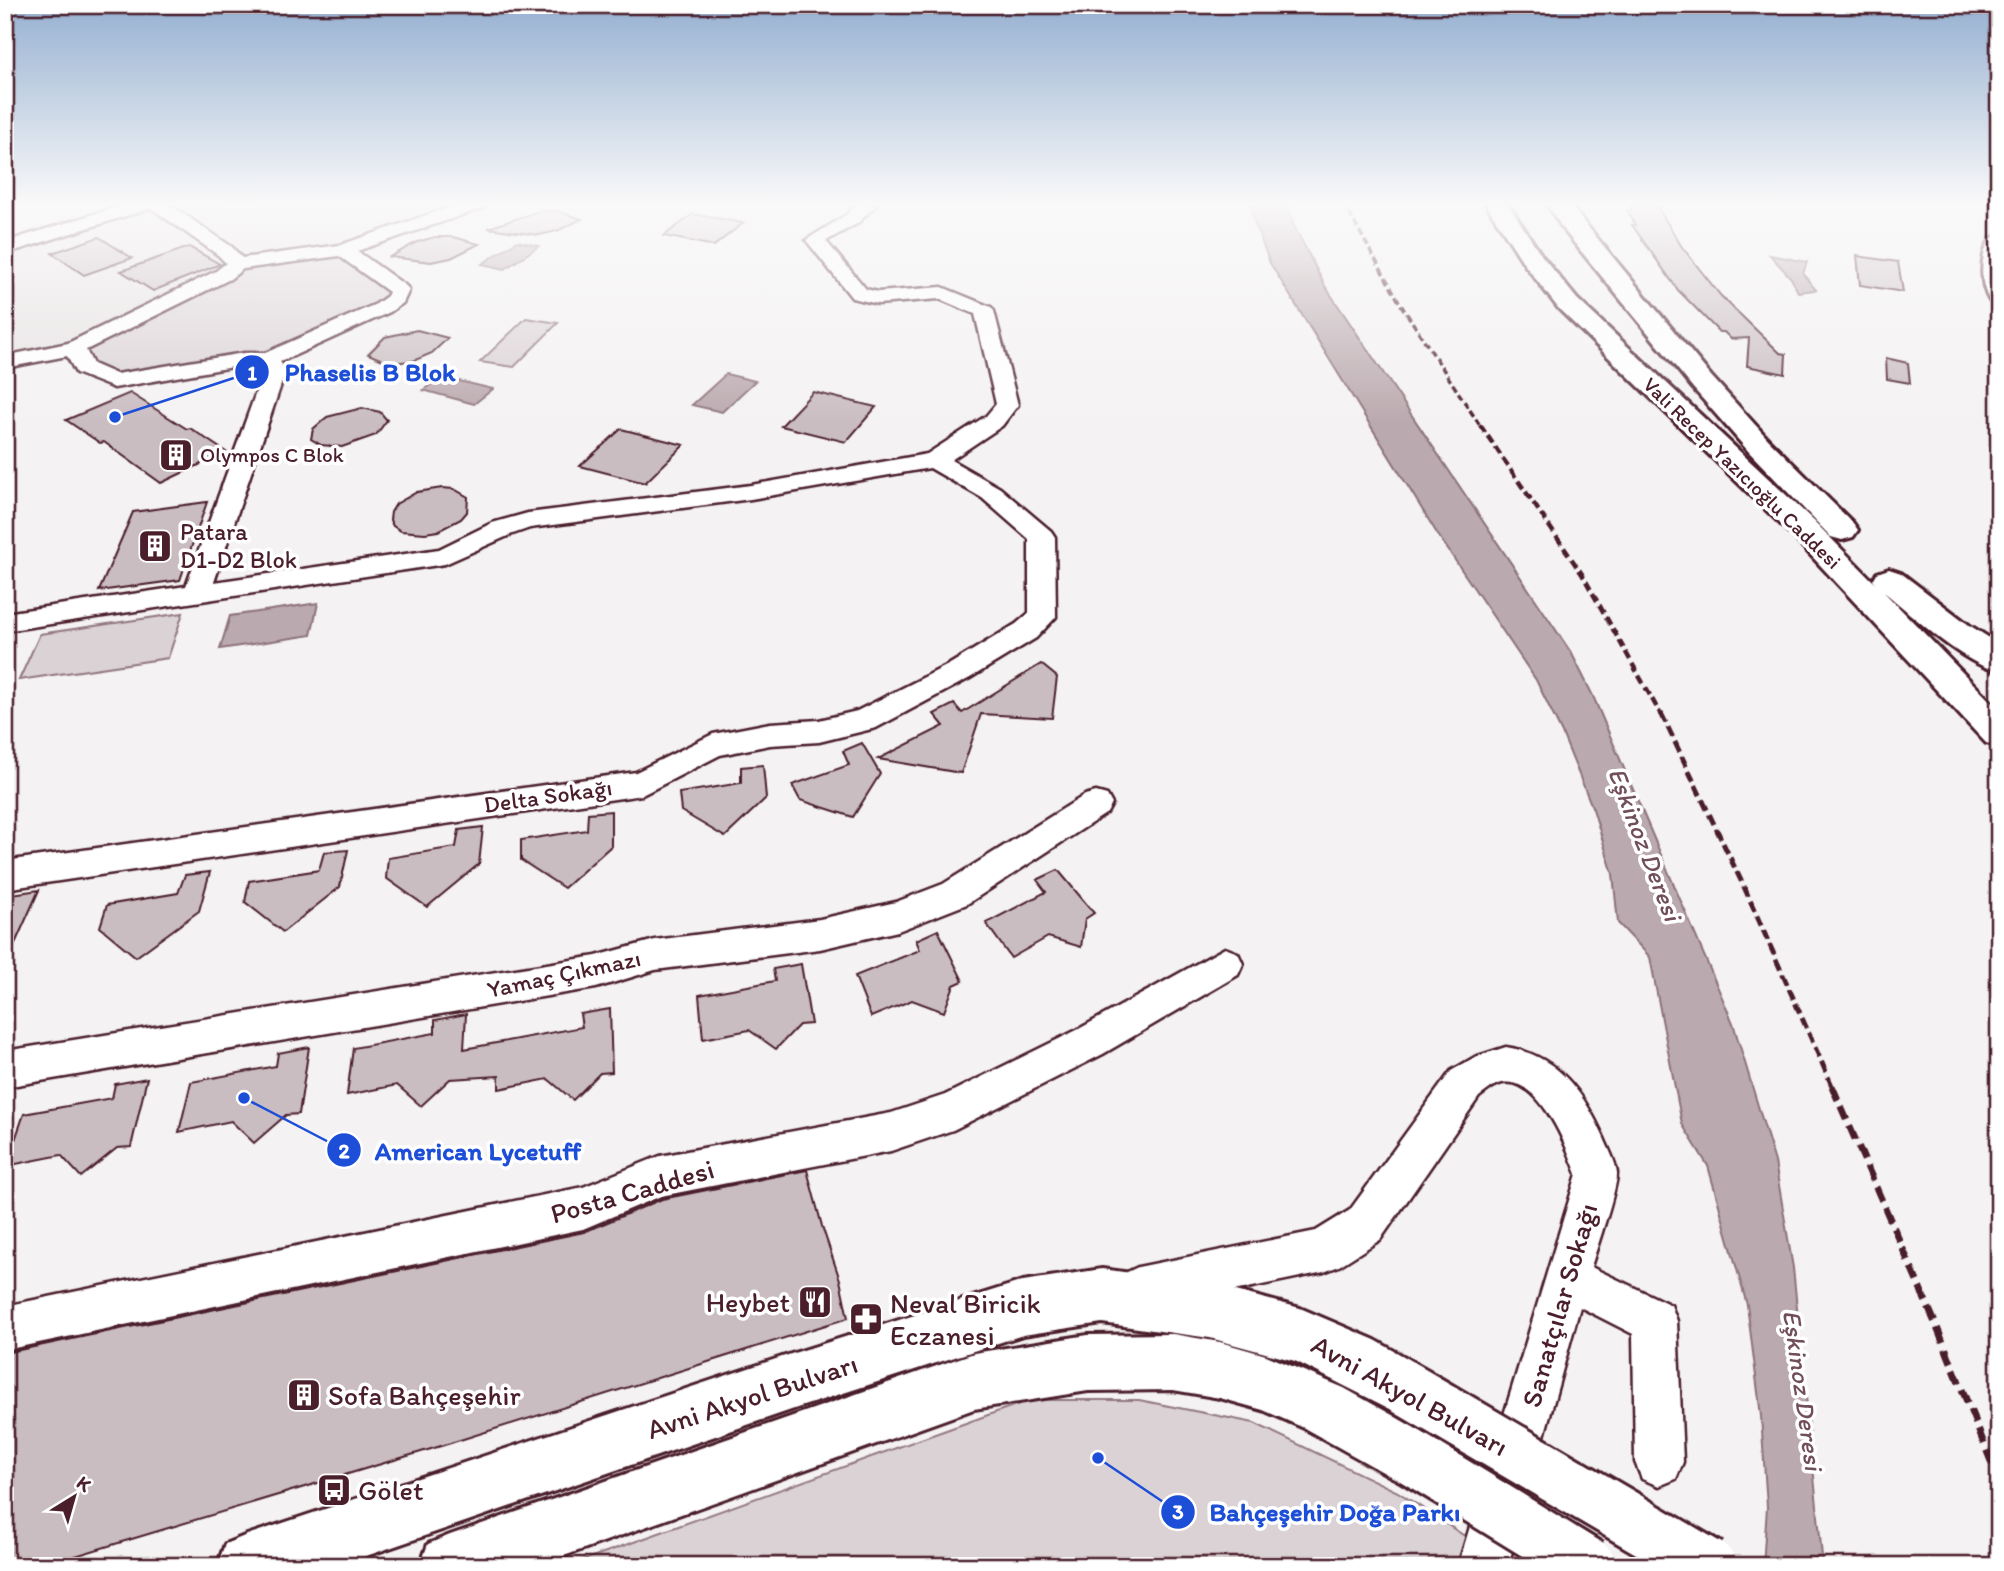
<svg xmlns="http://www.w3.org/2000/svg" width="2004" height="1571" font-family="Itim,sans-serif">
<rect width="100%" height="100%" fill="#f4f2f2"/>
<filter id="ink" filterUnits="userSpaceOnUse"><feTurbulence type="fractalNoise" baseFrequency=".0143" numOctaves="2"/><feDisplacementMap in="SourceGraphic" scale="14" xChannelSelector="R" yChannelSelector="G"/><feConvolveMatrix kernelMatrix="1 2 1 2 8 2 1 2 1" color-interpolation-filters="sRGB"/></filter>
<g filter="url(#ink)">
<path fill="#e7e2e3" d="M145,204H477L74,348L5,362V248Z"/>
<g fill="#dbd2d5" stroke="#927880" stroke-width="2">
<path d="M343,250L355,258L396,299L268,360L114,381L84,368L74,348L237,264Z"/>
<path d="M526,318L558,323L514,367L480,362Z"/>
<path d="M183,613L168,658L19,680L40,634Z"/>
<path d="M1030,1400H1139L1254,1423L1398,1492L1510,1566H567Z"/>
</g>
<g fill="#baa9ae" stroke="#8d727a" stroke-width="2">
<path d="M1251,204H1289L1293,224L1325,286L1572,654L1593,696L1733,1023L1775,1162L1793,1268L1823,1566H1763L1767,1507L1761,1416L1747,1305L1708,1166L1682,1124L1650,957L1618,923L1613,874L1593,809L1562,733L1536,680L1438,535L1270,263L1253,219Z"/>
<path d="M517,241L539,246L505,269L482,264Z"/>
<path d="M1770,255L1807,262L1803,274L1816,290L1798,292L1791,278Z"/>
<path d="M726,374L755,381L722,412L692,405Z"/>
<path d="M442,377L493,389L474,404L423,390Z"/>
<path d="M318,603L311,635L220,649L230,616Z"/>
</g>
<g fill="#cabdc1" stroke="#4a1f2b" stroke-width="2">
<path d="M1629,204L1657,206L1682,247L1721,296L1780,353L1786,354L1785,374L1747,366L1749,338L1731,339L1724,332H1719L1678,290L1632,225H1635L1627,210H1632Z"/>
<path d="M539,211H557L582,219L557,231L539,235L488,228Z"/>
<path d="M693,214L743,223L714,246L664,236Z"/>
<path d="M99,237L132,258L84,275L52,253Z"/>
<path d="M435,237H453L479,244L451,258L431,262L390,257L417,242Z"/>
<path d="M189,247L220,264L153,291L121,271Z"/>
<path d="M1857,256L1898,262L1903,292L1860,285Z"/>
<path d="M417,330L448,338L432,353L413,361L390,363L368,354L385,337Z"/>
<path d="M1886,358L1908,363L1910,383L1887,379Z"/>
<path d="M813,392L876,407L846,442L781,426Z"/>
<path d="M130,393L187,429L190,428L226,452L161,483L104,442L100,443L66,420Z"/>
<path d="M362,408L380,412L387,420L376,435L342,447L321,445L311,439L313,429L327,417Z"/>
<path d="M621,429L684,445L645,483L580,466Z"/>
<path d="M442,488L454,489L468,497L467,512L461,519L438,531L425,533L401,531L393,526L390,520L391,512L396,504L417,492Z"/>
<path d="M207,502L180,580L99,591L133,512Z"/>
<path d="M1041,664L1057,677L1052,718L981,714L961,773L878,759L944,726L934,714L954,704L962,713Z"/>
<path d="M862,743L880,774L853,817L800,800L792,785L849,765L843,751Z"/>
<path d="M763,765L766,798L725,837L681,811L679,793L741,783V767Z"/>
<path d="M611,811V846L564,888L521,860V840L587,830L588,813Z"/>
<path d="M483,827L479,864L427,907L386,878L388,858L456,847L459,830Z"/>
<path d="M348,850L340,887L283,932L245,902L249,881L319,870L324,852Z"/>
<path d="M1058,870L1094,913L1085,919L1081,947L1048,937L1011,958L986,923L1046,892L1037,880Z"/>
<path d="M210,872L199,911L136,957L100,927L107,905L178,893L185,875Z"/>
<path d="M39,890L5,966V895Z"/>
<path d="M938,930L963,981L954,985L944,1012L912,1000L871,1017L855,976L920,950L916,940Z"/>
<path d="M801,964L811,1024L799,1025L776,1049L749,1030L703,1039L699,995L775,981L773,969Z"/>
<path d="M610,1009L612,1072L600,1073L573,1100L548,1079L499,1089V1076L450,1079L421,1106L397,1085L347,1095L353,1048L435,1033V1020L466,1014L464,1049L582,1027L580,1014Z"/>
<path d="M309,1047L299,1114L286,1115L254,1143L231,1121L179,1132L191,1082L276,1066L278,1053Z"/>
<path d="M147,1078L131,1147L117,1148L81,1177L61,1155L6,1166L24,1114L112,1098L115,1084Z"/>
<path d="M807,1170L822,1226L840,1280L848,1318L441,1446L42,1566H5V1353L584,1232L662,1199Z"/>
</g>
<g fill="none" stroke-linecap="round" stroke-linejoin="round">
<g stroke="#4a1f2b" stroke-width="5">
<g id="street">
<path d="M126,204H169L232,247L242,258L340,245L459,204H486L483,208L357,251L406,286L409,290L403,303L390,312L280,362L286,370L214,582L439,549L492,523L528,513L751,485L927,454L986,416L996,404L975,314L939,299L878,304L852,298L806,240L846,215L857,204H877L858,223L826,241L866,289L878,292L942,287L991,307L994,311L1018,405L1002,426L951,460L1000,488L1051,531L1055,537L1056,617L1036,638L970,678L876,728L819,742L770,745L720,755L642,795L5,889V861L636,772L713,734L770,723L819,720L857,711L950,664L1016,624L1029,613V539L982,498L930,468L751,499L530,528L510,535L445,564L5,631V613L186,586L264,370L262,366L244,365L114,388L76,373L67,356L5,368V356L68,343L216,271L226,263L218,255L151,208L5,254V242ZM339,256L389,292L387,296L376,304L265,353H244L116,374L93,364L86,350L230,279L243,269Z"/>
<path d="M1096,792L1107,795L1112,804L1107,813L967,904L898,931L820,949L655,970L596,988L5,1087V1051L596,956L655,940L820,919L896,902L943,884L1085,795Z"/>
<path d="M1225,948L1238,953L1243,964L1238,975L1103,1054L953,1130L891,1151L661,1196L583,1229L5,1350V1306L583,1187L660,1156L891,1113L945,1095L1077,1030Z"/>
<path d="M1506,1047C1558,1055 1584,1093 1604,1138C1608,1148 1616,1162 1617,1173C1618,1187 1596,1250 1591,1267L1671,1305L1677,1321L1683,1462L1676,1479L1659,1486L1642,1479L1635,1462L1633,1334L1580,1307L1508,1566H1458L1577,1174C1567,1147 1540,1076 1502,1083C1493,1085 1486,1092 1479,1097L1380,1240L1339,1266L1324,1272L1138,1311L1123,1304L1116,1289L1123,1274L1138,1267L1316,1231L1350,1210L1451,1071L1475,1057Z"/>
</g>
</g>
<g stroke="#4a1f2b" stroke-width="6">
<g id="secondary">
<path d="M1999,236V303L1990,301C1979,284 1980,255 1991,238Z"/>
<path d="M1102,1269L1210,1284L1300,1308L1375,1340L1430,1371L1438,1391L1430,1411L1410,1419L1295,1361L1210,1338L1102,1323L1023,1335L797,1408L337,1566H217L225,1544L247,1535L797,1352L1023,1281Z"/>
<path d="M1173,1334L1220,1342L1266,1355L1344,1388L1430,1436L1439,1456L1430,1476L1410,1485L1390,1476L1304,1428L1263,1410L1220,1398L1173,1390L1088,1391L974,1409L536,1566H420L428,1544L450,1535L974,1353L1088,1335Z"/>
</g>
</g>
<g stroke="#4a1f2b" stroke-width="6">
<g id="primary">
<path d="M1486,204H1508L1542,256L1577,299L1814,521L1875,583L1873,580L1877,573L1889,569L1901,573L1969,625L1999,644V672C1959,661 1916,618 1884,592L1999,710V747L1986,743L1792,535L1559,309L1525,265Z"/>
<path d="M1547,204H1569L1711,376L1769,440L1853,523L1858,530L1853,537L1842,540L1831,537L1749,452L1693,388L1563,229Z"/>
</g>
</g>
<use href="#street" fill="#fff" fill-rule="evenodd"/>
<use href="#secondary" fill="#fff" fill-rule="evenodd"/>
<use href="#primary" fill="#fff" fill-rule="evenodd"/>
<path stroke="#4a1f2b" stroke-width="3.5" stroke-dasharray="7 3.5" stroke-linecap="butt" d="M1344,204L1401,305L1481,427"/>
<path stroke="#4a1f2b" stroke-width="4.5" stroke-dasharray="9 4.5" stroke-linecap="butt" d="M1480,425L1582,574L1661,715"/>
<path stroke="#4a1f2b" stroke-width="5" stroke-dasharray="11 5" stroke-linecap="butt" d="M1661,713L1745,889L1833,1088"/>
<path stroke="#4a1f2b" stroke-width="7" stroke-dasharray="15 7" stroke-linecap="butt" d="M1832,1086L1936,1325L1999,1481"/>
<g stroke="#4a1f2b" stroke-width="59" stroke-linecap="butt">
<g id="secondary-bridge">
<path d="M1410,1391L1709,1566"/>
<path d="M1410,1456L1589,1566"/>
</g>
</g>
<use href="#secondary-bridge" stroke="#fff" stroke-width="53"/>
</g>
</g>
<linearGradient id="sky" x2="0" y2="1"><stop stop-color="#95b0d1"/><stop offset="0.48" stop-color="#faf9f9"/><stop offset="1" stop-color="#faf9f9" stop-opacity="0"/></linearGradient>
<rect width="2004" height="424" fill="url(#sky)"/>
<defs>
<g id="building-square" transform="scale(1.75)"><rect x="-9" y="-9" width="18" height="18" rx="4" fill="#4a1f2b" stroke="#fff"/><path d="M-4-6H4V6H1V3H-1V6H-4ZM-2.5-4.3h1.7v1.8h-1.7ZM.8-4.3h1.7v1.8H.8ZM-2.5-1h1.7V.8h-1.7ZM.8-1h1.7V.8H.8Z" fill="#fff"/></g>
<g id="restaurant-square" transform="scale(1.75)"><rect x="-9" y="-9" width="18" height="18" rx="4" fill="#4a1f2b" stroke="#fff"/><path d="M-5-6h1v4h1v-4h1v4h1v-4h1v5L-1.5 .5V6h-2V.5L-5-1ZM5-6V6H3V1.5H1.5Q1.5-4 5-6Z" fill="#fff"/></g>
<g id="pharmacy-square" transform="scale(1.75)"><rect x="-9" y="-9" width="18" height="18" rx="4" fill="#4a1f2b" stroke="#fff"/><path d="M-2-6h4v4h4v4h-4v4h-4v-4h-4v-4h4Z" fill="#fff"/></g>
<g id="bus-square" transform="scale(1.75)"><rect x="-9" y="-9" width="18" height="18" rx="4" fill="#4a1f2b" stroke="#fff"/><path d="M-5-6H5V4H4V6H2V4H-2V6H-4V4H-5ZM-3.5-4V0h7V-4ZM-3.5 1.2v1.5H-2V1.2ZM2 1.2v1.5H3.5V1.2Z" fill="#fff"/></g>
</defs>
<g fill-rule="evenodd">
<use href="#building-square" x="176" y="455"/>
<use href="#building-square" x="155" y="546"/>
<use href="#restaurant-square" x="815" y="1302"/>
<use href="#pharmacy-square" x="866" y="1319"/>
<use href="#building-square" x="304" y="1395"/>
<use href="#bus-square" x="334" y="1490"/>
</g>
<g text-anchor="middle" stroke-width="7" stroke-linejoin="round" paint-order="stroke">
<g font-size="21" fill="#4a1f2b" stroke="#fff" text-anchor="start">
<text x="200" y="462">Olympos C Blok</text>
</g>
<g font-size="21" fill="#4a1f2b" stroke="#fff">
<text transform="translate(1742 473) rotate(44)" y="7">Vali Recep Yazıcıoğlu Caddesi</text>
</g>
<g font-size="24" fill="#4a1f2b" stroke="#fff" text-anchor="start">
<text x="180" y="540">Patara<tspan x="180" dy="28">D1-D2 Blok</tspan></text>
</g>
<g font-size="24" fill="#4a1f2b" stroke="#fff">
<text transform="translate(548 796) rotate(-8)" y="8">Delta Sokağı</text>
<text transform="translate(564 974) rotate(-12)" y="8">Yamaç Çıkmazı</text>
</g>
<g font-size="26" font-style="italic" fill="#714f59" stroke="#fff">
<text transform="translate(1645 844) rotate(69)" y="9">Eşkinoz Deresi</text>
<text transform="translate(1803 1390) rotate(82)" y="9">Eşkinoz Deresi</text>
</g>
<g font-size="28" fill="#4a1f2b" stroke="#fff">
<text transform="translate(632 1191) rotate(-16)" y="10">Posta Caddesi</text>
<text transform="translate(1559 1305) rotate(-74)" y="10">Sanatçılar Sokağı</text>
<text transform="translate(1410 1395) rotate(29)" y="10">Avni Akyol Bulvarı</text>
<text transform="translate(752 1396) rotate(-18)" y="10">Avni Akyol Bulvarı</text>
</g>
<g font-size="28" fill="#4a1f2b" stroke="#fff" text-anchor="start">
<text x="790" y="1312" text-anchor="end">Heybet</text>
<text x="890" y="1313">Neval Biricik<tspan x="890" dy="32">Eczanesi</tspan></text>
<text x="328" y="1405">Sofa Bahçeşehir</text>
<text x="358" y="1500">Gölet</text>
</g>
</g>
<path fill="none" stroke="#1d4ed8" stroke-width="2.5" d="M115 417L252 372M244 1098L344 1150M1098 1458L1178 1512"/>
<g fill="#1d4ed8" stroke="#fff" stroke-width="2.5">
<circle cx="115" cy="417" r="7"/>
<circle cx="244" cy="1098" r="7"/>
<circle cx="1098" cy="1458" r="7"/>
<circle cx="252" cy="372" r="18"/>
<circle cx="344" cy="1150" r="18"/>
<circle cx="1178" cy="1512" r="18"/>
</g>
<g font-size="21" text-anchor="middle" font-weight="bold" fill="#fff">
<text x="252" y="380">1</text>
<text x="344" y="1158">2</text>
<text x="1178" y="1519">3</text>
</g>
<g font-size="26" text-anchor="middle" font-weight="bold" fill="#1d4ed8" stroke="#fff" stroke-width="7" stroke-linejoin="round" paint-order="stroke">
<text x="370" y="381">Phaselis B Blok</text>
<text x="478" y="1160">American Lycetuff</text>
<text x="1335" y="1521">Bahçeşehir Doğa Parkı</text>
</g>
<rect width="2004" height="1571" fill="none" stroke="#fff" stroke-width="28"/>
<rect x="14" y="14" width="1976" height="1543" fill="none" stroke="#4a1f2b" stroke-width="2.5" filter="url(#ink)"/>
<g transform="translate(74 1497) rotate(37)" stroke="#ffffff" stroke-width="5" paint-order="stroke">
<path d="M0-5L12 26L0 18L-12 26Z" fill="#4a1f2b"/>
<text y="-10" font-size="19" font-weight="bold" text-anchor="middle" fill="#4a1f2b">K</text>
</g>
</svg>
